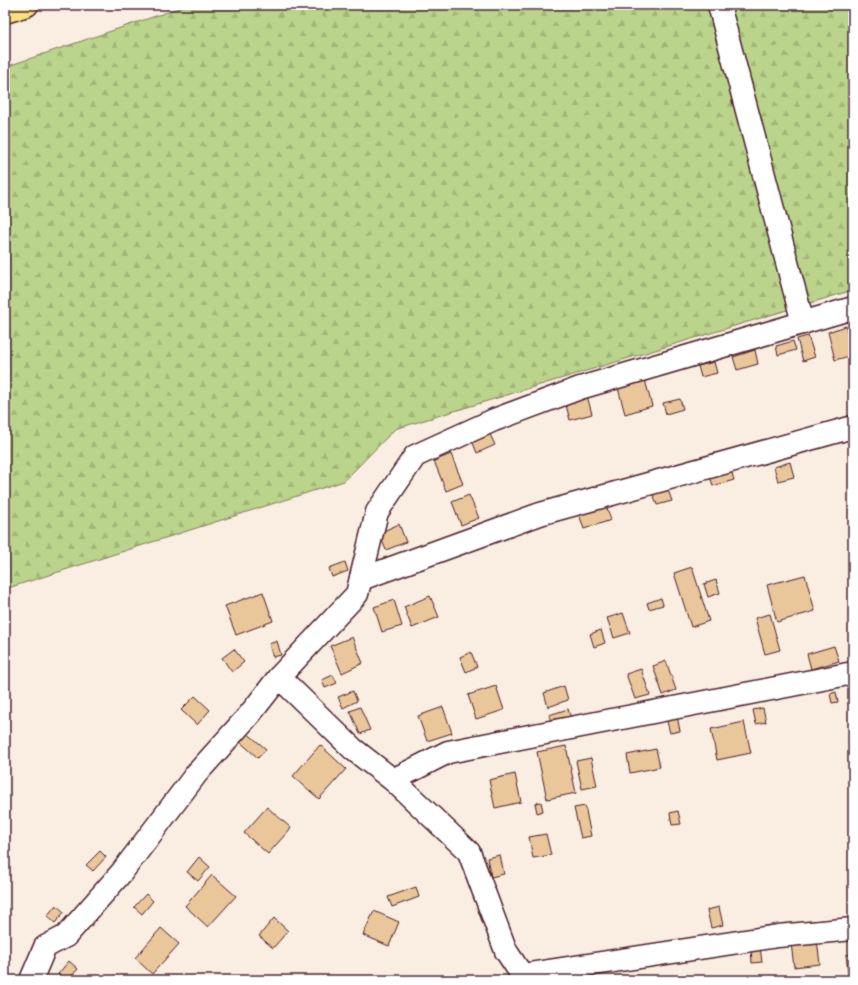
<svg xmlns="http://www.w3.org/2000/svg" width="858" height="985" font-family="Caveat,sans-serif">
<defs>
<pattern id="forest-firs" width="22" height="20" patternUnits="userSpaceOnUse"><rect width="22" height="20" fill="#bbd48b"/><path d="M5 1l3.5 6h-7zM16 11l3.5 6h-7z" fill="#a2b678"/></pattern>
</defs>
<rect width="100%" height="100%" fill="#f9eee1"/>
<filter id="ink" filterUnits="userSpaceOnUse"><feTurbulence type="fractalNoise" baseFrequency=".025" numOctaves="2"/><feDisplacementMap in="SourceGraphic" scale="8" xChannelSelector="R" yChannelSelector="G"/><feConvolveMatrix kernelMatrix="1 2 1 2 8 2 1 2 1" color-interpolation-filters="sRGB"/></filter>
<g filter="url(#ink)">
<path fill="url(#forest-firs)" stroke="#827a5b" d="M188,5H853V290L395,429L344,481L5,589V67Z"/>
<g fill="#eac69b" stroke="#4a1f2b">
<path d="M846,326L853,355L835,360L828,332Z"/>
<path d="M808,336L815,357L803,361L797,339Z"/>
<path d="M793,341L796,350L778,355L776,346Z"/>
<path d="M755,350L758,364L737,370L733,357Z"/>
<path d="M714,362L717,373L701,377L698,366Z"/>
<path d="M645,380L652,406L625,414L618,388Z"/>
<path d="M586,392L592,414L570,420L564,398Z"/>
<path d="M680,399L683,409L666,414L663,403Z"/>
<path d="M487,428L495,445L477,453L470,435Z"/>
<path d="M451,454L463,484L446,491L434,461Z"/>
<path d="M790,462L794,477L778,481L774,467Z"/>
<path d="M730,467L734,480L713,486L709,472Z"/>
<path d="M668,490L672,501L657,505L653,494Z"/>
<path d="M469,495L479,518L461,525L452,502Z"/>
<path d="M606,505L611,520L584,529L579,514Z"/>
<path d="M399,524L406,542L386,550L379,533Z"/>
<path d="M345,562L348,571L332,577L329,568Z"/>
<path d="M692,567L709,621L691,627L674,573Z"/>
<path d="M805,575L815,611L777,622L767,585Z"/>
<path d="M716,580L720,593L708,597L704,584Z"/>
<path d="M263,592L273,621L236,635L225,606Z"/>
<path d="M430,596L439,617L412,628L404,607Z"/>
<path d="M661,598L663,605L649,609L647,603Z"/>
<path d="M394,600L402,626L382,632L374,607Z"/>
<path d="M623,613L630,633L614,638L607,618Z"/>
<path d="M770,614L780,650L765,654L755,618Z"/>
<path d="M601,630L605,643L594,647L590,634Z"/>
<path d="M352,637L363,663L342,673L330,646Z"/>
<path d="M277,641L281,655L273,657L269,644Z"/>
<path d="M834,646L839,661L811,669L807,654Z"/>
<path d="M234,649L244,662L232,672L222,658Z"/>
<path d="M471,652L477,667L466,672L460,657Z"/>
<path d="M666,661L676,690L663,695L653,666Z"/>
<path d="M641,669L650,695L635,699L626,674Z"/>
<path d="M333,675L337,683L325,688L322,680Z"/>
<path d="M496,686L504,710L476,719L468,695Z"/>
<path d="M564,686L568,700L548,707L544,693Z"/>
<path d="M353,691L357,701L343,708L338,697Z"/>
<path d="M836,692L838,702L832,703L830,694Z"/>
<path d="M195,696L210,710L197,725L181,710Z"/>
<path d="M360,707L370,730L360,734L350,711Z"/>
<path d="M443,707L452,733L427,741L418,716Z"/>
<path d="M763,708L766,722L756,724L753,710Z"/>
<path d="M568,709L572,721L553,728L549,715Z"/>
<path d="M677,716L680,731L670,733L666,718Z"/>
<path d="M744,722L751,753L717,760L711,729Z"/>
<path d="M246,732L266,749L258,758L238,740Z"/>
<path d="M320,745L346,769L319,799L293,776Z"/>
<path d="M566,746L576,793L547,799L537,752Z"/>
<path d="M656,749L660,767L630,773L627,755Z"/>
<path d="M591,758L597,786L582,789L576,761Z"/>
<path d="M515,774L521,802L495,808L489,780Z"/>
<path d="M541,802L543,811L537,813L535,803Z"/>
<path d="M585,806L591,836L581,838L574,808Z"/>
<path d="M267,807L291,828L268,854L244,833Z"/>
<path d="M678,811L681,824L672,825L670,813Z"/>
<path d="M546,834L551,855L533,858L529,837Z"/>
<path d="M100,851L106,857L93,871L86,865Z"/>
<path d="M500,855L504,874L491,877L487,858Z"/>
<path d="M199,857L210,867L198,881L187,872Z"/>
<path d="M212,875L236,896L208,927L185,906Z"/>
<path d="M416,887L419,897L392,907L388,897Z"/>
<path d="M146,894L153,901L142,914L134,907Z"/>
<path d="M56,905L64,912L55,923L47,916Z"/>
<path d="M719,907L723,925L711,928L707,910Z"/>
<path d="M374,911L399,922L389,946L363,935Z"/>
<path d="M274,918L288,931L273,948L259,936Z"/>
<path d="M161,928L179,944L152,974L135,958Z"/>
<path d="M817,940L820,964L794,967L791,943Z"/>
<path d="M760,947L762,962L752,963L751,948Z"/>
<path d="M853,954V980H849L846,955Z"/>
<path d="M69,961L78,969L68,980H64L58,974Z"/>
</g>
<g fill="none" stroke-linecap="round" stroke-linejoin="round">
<g stroke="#4a1f2b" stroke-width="25">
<g id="minor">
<path d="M719,5L803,323"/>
<path d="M361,579L540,514L853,427"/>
<path d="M279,677L353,749L393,780L448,752L853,673"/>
<path d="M393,780L469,852L506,951L522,975L523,980"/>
<path d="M522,975L778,936L853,929"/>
<path d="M31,980L45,947L66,936L122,872L197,773L250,714L279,677L357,594L377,512L415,456L494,420L580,388L853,308"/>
</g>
</g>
<g stroke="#4a1f2b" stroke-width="25">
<path id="major" d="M5,12L27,5"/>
</g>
<use href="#minor" stroke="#fff" stroke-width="22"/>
<use href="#major" stroke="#fbe080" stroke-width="22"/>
</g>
</g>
<rect width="858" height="985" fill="none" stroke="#fff" stroke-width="20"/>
<rect x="10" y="10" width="838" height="965" fill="none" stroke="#4a1f2b" stroke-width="1.5" filter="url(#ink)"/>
</svg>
